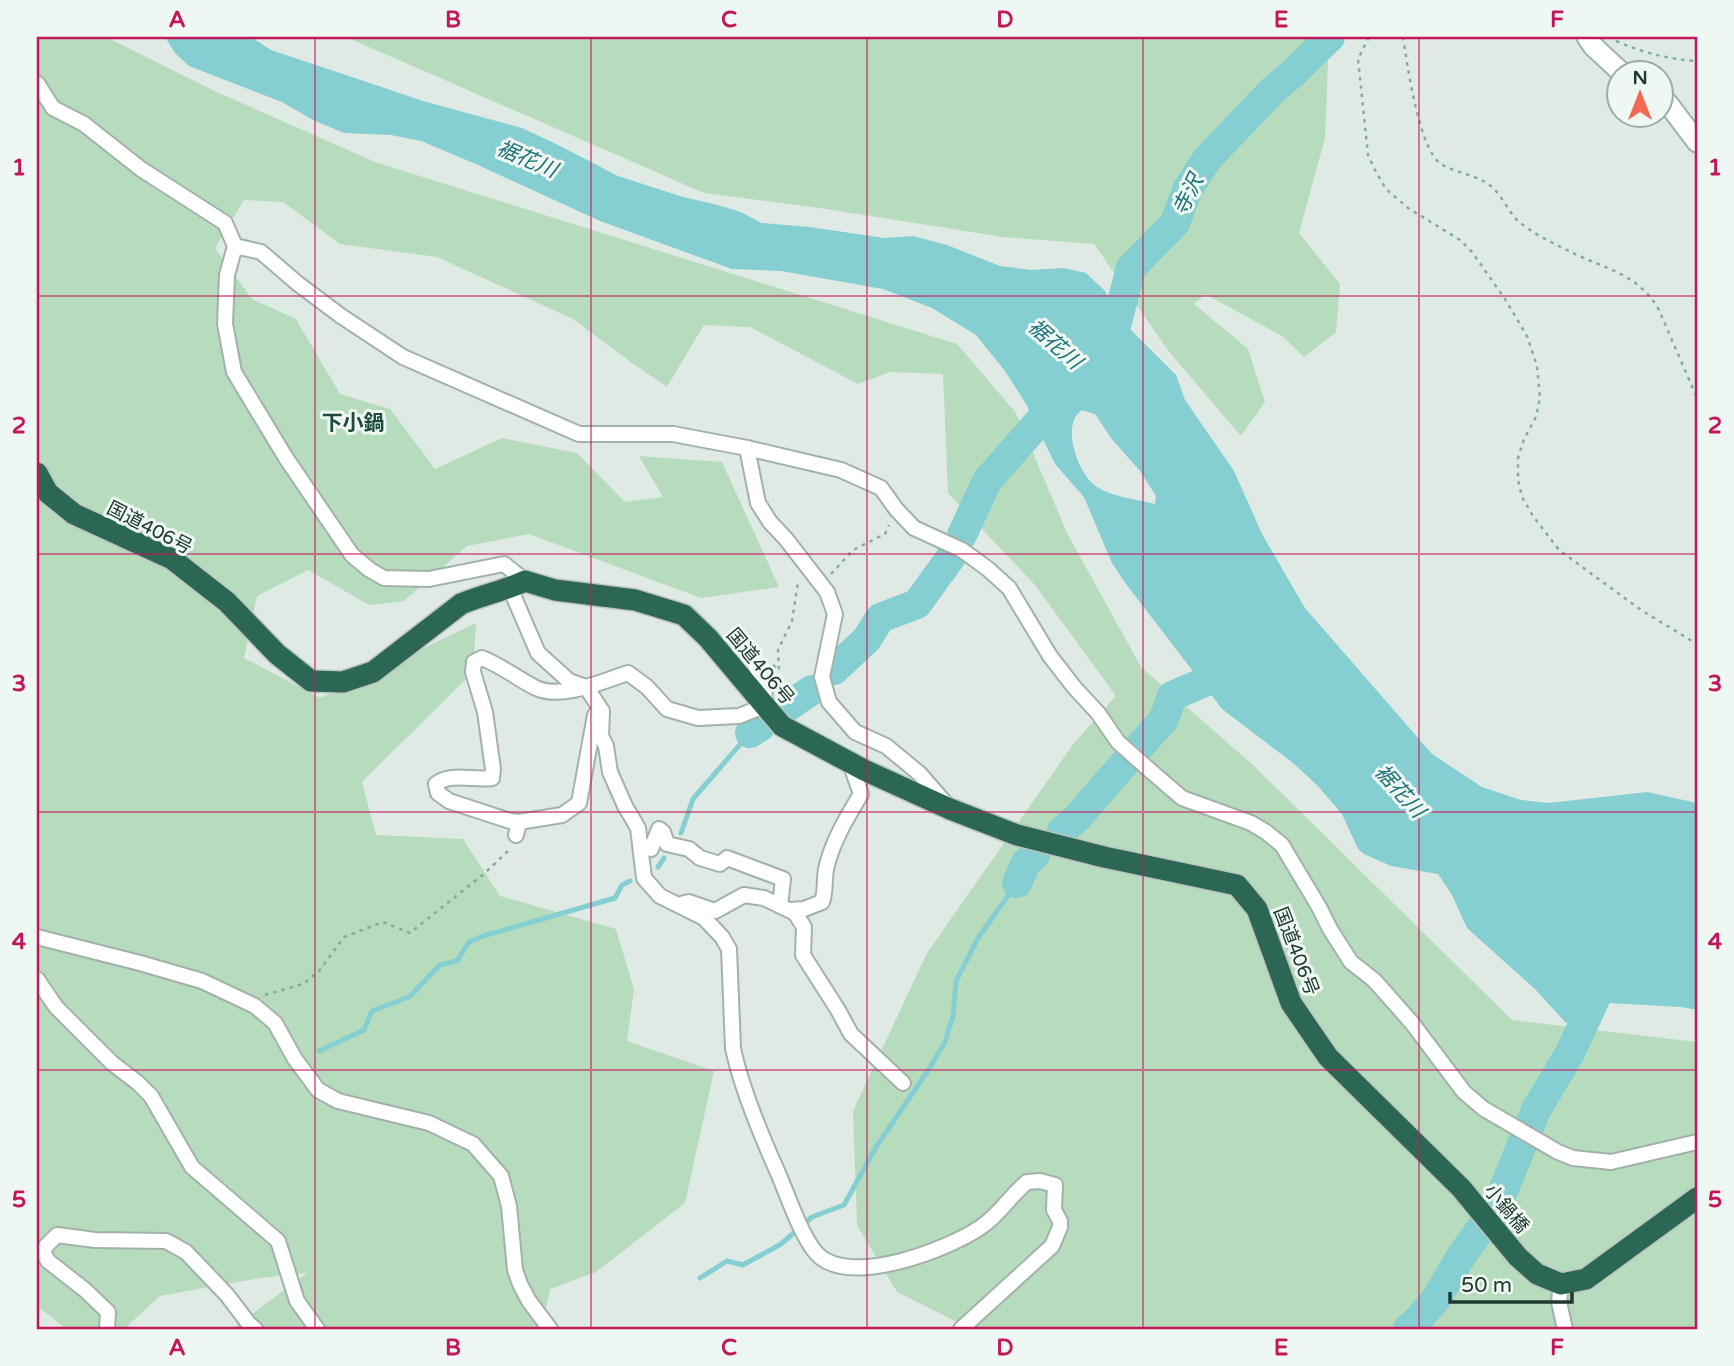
<svg xmlns="http://www.w3.org/2000/svg" width="1734" height="1366" font-family="'Varela Round','Noto Sans JP',sans-serif">
<rect width="100%" height="100%" fill="#dfeae4"/>
<g fill="#b7dcbd">
<path d="M37,37H106L219,93L375,162L957,344L1016,413L1067,533L1141,667L1253,765L1512,1020L1697,1042V1329H971L897,1292L857,1225L853,1111L927,953L1074,743L1116,696L1035,585L948,493L943,374L890,372L858,384L750,327L704,325L667,387L632,363L573,319L437,257L340,244L283,202L244,200L215,248L252,299L296,319L340,394L390,409L435,469L502,438L577,453L625,502L663,497L639,456L722,462L779,587L701,598L529,534L467,546L404,601L369,605L308,570L257,596L244,658L320,698L476,623L473,672L362,782L376,835L463,839L500,896L616,929L634,989L627,1041L714,1071L685,1203L596,1272L550,1289L542,1329H232L307,1273L260,1278L160,1296L124,1329H66L49,1315L37,1307Z"/>
<path d="M346,37H1329L1325,138L1299,233L1340,284L1336,332L1304,357L1282,336L1205,294L1194,304L1248,349L1265,402L1241,436L1170,353L1094,244L1003,237L820,208L704,193Z"/>
</g>
<path fill="#85ced1" fill-rule="evenodd" d="M165,37H251L271,50L340,73L423,101L522,128L558,145L618,176L683,197L718,205L741,212L761,223L810,227L884,238L913,236L947,245L1000,266L1031,270L1063,268L1086,273L1104,290L1127,326L1176,375L1185,400L1234,471L1262,534L1305,608L1432,754L1482,787L1521,800L1549,803L1647,792L1697,803V1010L1681,1007L1609,1003L1566,1023L1535,989L1467,928L1452,895L1438,874L1391,866L1364,854L1358,849L1342,814L1318,786L1293,763L1222,709L1126,584L1112,563L1084,497L1055,464L1026,404L1005,371L976,335L932,308L883,289L781,271L732,269L600,221L478,165L421,141L391,135L344,133L313,120L282,102L189,66L175,53ZM1082,410L1095,414L1111,438L1140,471L1156,496L1155,504C1136,499 1113,497 1097,487C1078,475 1060,424 1082,410Z"/>
<g fill="none" stroke-linecap="round" stroke-linejoin="round">
<g stroke="#85ced1" stroke-width="5">
<path d="M681,833L693,799L750,733"/>
<path d="M658,867L664,858"/>
<path d="M319,1051L364,1030L372,1011L409,997L440,965L457,961L469,942L483,936L615,898L622,885L630,881"/>
<path d="M700,1278L727,1261L743,1265L781,1244L812,1217L844,1205L876,1147L929,1069L945,1042L953,1016L956,981L978,938L1017,883"/>
</g>
<g stroke="#85ced1" stroke-width="30">
<path d="M1109,353L1131,268L1175,223L1187,190L1207,159L1271,92L1293,73L1330,37"/>
<path d="M962,535L987,481L1044,416L1061,393"/>
<path d="M834,670L867,639L880,618L917,604L951,557"/>
<path d="M787,707L812,690"/>
<path d="M750,733L761,726"/>
<path d="M1141,745L1164,719L1172,696L1214,678L1219,661L1226,659"/>
<path d="M1062,831L1077,818L1123,765"/>
<path d="M1017,883L1026,863L1035,855"/>
<path d="M1408,1329L1417,1321L1436,1299L1460,1258L1497,1206L1536,1110L1570,1053L1606,975"/>
</g>
<g stroke="#a2b2aa" stroke-width="18">
<g id="street">
<path d="M37,83L53,108L84,124L141,169L225,223L235,246"/>
<path d="M747,448L758,503L770,522L786,539L827,592L835,614L822,677L829,702L855,732L886,746L920,774L946,804"/>
<path d="M525,581L504,564L429,579L384,578L370,570L352,555L286,458L234,372L225,324L227,275L235,246L261,252L297,283L341,316L403,357L579,434H673L747,448L841,470L881,488L896,509L914,528L962,550L988,569L1009,588L1050,656L1074,687L1098,713L1118,742L1145,766L1182,798L1251,823L1266,832L1282,845L1319,907L1330,929L1351,962L1374,980L1412,1023L1464,1092L1484,1109L1558,1152L1573,1158L1611,1162L1697,1142"/>
<path d="M510,588L538,653L569,681L586,687L602,711L601,736L606,746L610,772L625,806L638,828L644,878L660,896L704,918L722,937L729,949L733,1048C741,1088 761,1135 778,1173C788,1196 801,1236 817,1254C850,1288 949,1249 981,1227C999,1215 1011,1195 1027,1182L1040,1181L1055,1185L1054,1210L1060,1221V1227L1052,1246L961,1329"/>
<path d="M519,822L562,815L579,803L595,715"/>
<path d="M516,835L519,822L510,821L449,801L438,793L436,784C451,772 474,781 492,778L493,769L485,712L473,672L474,662L482,658C502,666 518,679 536,688C562,700 603,681 628,673L647,687L667,709L698,718L739,716L764,706L765,685L753,661L740,647"/>
<path d="M640,844L651,849L659,829L663,832L667,844L689,849L700,858L720,864L727,858L783,879L780,906"/>
<path d="M684,903L689,902L715,911L744,895L764,898L795,913L804,927L803,955L838,1010L851,1034L903,1083"/>
<path d="M791,910L804,909L822,902C826,891 824,880 826,869C832,842 847,817 861,794L850,763"/>
<path d="M37,937L140,963L202,981L255,1006L275,1023L295,1059L318,1090L338,1101L429,1123L473,1144L501,1176L509,1206L515,1270L520,1284L529,1301L550,1329"/>
<path d="M37,979L56,1007L112,1063L138,1083L151,1096L192,1167L278,1241L297,1301L317,1329"/>
<path d="M1561,1284L1559,1302L1565,1329"/>
<path d="M107,1329L108,1312L85,1290L48,1261L43,1252L46,1246L57,1235L95,1240L166,1241L186,1252L227,1295L249,1324L255,1329"/>
</g>
</g>
<g stroke="#9eb6ab" stroke-width="23">
<g id="secondary">
<path d="M1587,37L1593,46L1623,74"/>
<path d="M1660,96L1669,105L1697,142"/>
</g>
</g>
<g stroke="#bcc4c1" stroke-width="24">
<path id="highway" d="M37,473L48,493L74,514L172,559L227,602L277,654L311,681L343,682L373,672L461,604C482,595 504,591 525,581L555,590L635,600L684,615L708,638L782,726L864,770L950,809L1017,835L1104,857L1237,885L1257,909L1291,1003L1328,1057L1461,1188L1518,1257L1537,1274L1561,1284L1586,1279L1697,1198"/>
</g>
<g stroke="#7faf9a" stroke-width="2.5" stroke-dasharray="3.5 5" stroke-linecap="butt">
<path d="M1369,37L1358,59L1368,155L1375,170L1386,189L1408,208L1460,240L1472,252L1505,299L1527,336L1537,366L1540,398L1536,417L1524,439L1518,458V480L1522,497L1533,516L1559,550L1641,610L1697,644"/>
<path d="M1403,37C1407,63 1419,150 1441,164C1457,174 1479,174 1494,189C1502,197 1508,210 1516,219C1531,233 1553,243 1571,252C1605,269 1639,274 1659,310L1697,398"/>
<path d="M1616,41C1644,53 1667,59 1697,61"/>
<path d="M831,574L853,550L885,534L889,525"/>
<path d="M773,665L779,670L778,650L792,621L798,582"/>
<path d="M265,995L303,984L319,971L344,937L383,922L410,933L485,873L510,849"/>
</g>
<use href="#street" stroke="#fff" stroke-width="14"/>
<use href="#secondary" stroke="#fff" stroke-width="19"/>
<use href="#highway" stroke="#2b6754" stroke-width="21"/>
</g>
<path fill="none" stroke="#c2185b" stroke-width="2" stroke-opacity="0.55" d="M315,37V1329M591,37V1329M867,37V1329M1143,37V1329M1419,37V1329M37,296H1697M37,554H1697M37,812H1697M37,1070H1697"/>
<g text-anchor="middle" stroke-width="6" stroke-linejoin="round" paint-order="stroke">
<g font-size="19" fill="#203a30" stroke="#eff7f2">
<text transform="translate(150 527) rotate(27)" y="7">国道406号</text>
<text transform="translate(761 666) rotate(50)" y="7">国道406号</text>
<text transform="translate(1297 951) rotate(69)" y="7">国道406号</text>
<text transform="translate(1507 1208) rotate(50)" y="7">小鍋橋</text>
</g>
<g font-size="21" font-style="italic" fill="#1a7177" stroke="#eff7f2">
<text transform="translate(527 159) rotate(23)" y="7">裾花川</text>
<text transform="translate(1188 195) rotate(-64)" y="7">寺沢</text>
<text transform="translate(1055 344) rotate(41)" y="7">裾花川</text>
<text transform="translate(1400 791) rotate(48)" y="7">裾花川</text>
</g>
<g font-size="21" font-weight="bold" fill="#1c4c3b" stroke="#eff7f2">
<text x="353" y="430">下小鍋</text>
</g>
</g>
<rect width="1734" height="1366" fill="none" stroke="#eff7f2" stroke-width="77"/>
<g transform="translate(1640 94)"><circle r="33" fill="#eff7f2" stroke="#9caba4" stroke-width="2"/>
<path d="M0-5L12 26L0 18L-12 26Z" fill="#f46953"/>
<text y="-10" font-size="19" font-weight="bold" text-anchor="middle" fill="#203a30">N</text>
</g>
<path d="M1450 1292v10h122v-10" fill="none" stroke="#203a30" stroke-width="3.5"/>
<text x="1461" y="1292" font-size="21" fill="#203a30" stroke="#eff7f2" stroke-width="5" paint-order="stroke">50 m</text>
<rect x="38" y="38" width="1658" height="1290" fill="none" stroke="#c2185b" stroke-width="2.5"/>
<g font-size="23" text-anchor="middle" font-weight="bold" fill="#c2185b">
<text x="177" y="27">A</text>
<text x="453" y="27">B</text>
<text x="729" y="27">C</text>
<text x="1005" y="27">D</text>
<text x="1281" y="27">E</text>
<text x="1557" y="27">F</text>
<text x="19" y="175">1</text>
<text x="1715" y="175">1</text>
<text x="19" y="433">2</text>
<text x="1715" y="433">2</text>
<text x="19" y="691">3</text>
<text x="1715" y="691">3</text>
<text x="19" y="949">4</text>
<text x="1715" y="949">4</text>
<text x="19" y="1207">5</text>
<text x="1715" y="1207">5</text>
<text x="177" y="1355">A</text>
<text x="453" y="1355">B</text>
<text x="729" y="1355">C</text>
<text x="1005" y="1355">D</text>
<text x="1281" y="1355">E</text>
<text x="1557" y="1355">F</text>
</g>
</svg>
